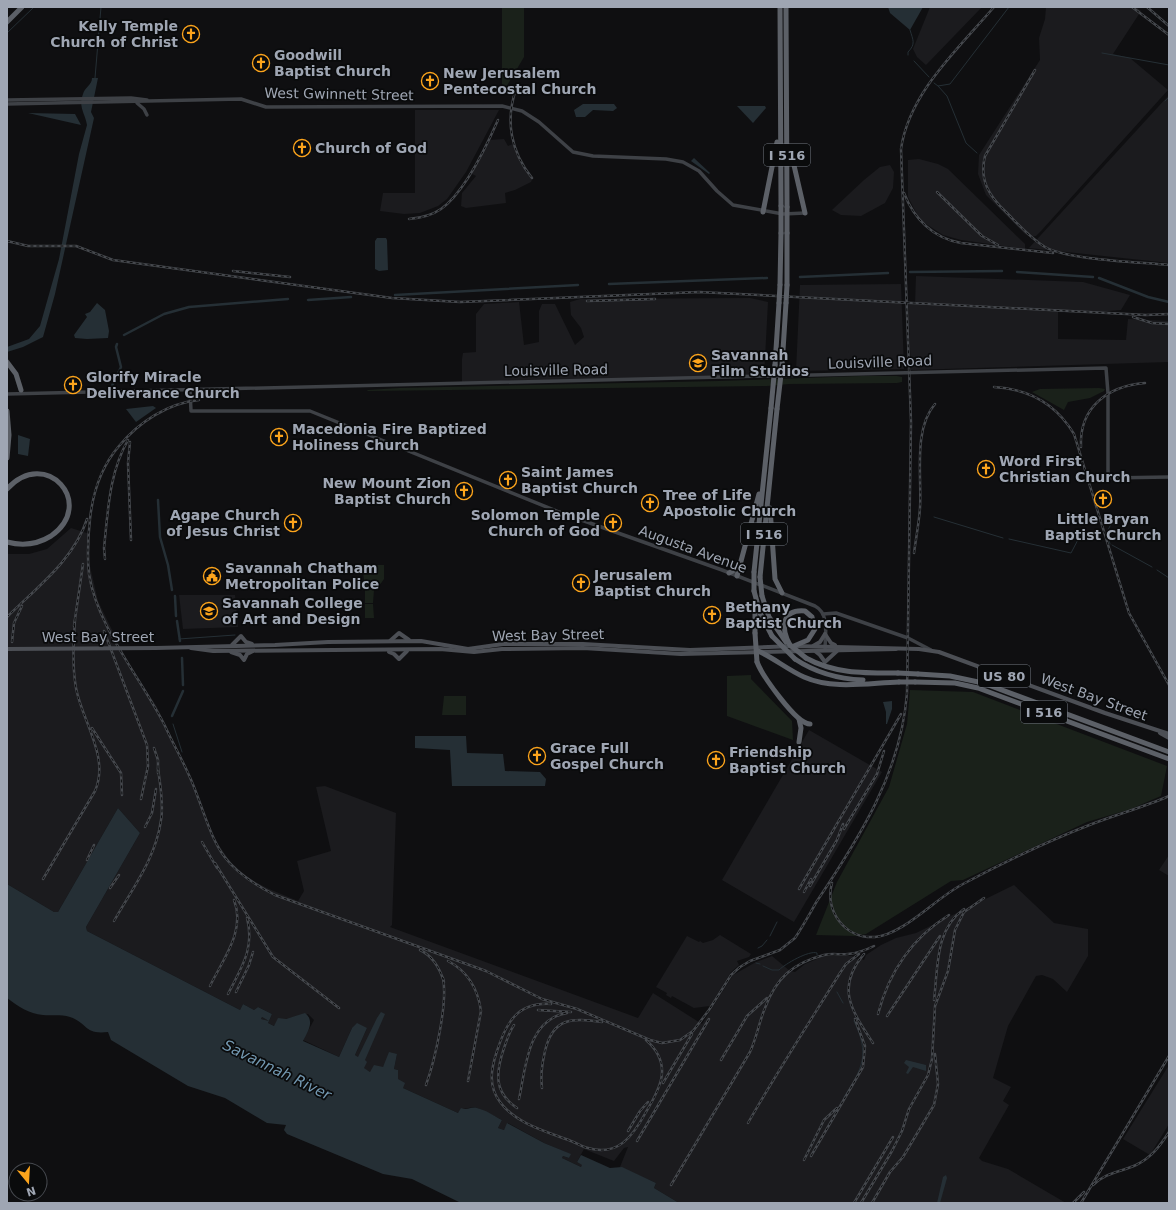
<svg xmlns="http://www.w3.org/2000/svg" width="1176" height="1210" font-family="'DejaVu Sans',sans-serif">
<rect width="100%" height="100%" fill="#0f0f11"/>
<g fill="#1b1b1e">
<path d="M930,7H982L926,65L917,57L913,49Z"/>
<path d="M1046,7H1136L1141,11L1113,54L1130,58L1168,90L1041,231L1036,236L1030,237L1025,234L986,195L978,174L979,155L1040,60L1039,38L1045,19Z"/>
<path d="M1169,95V263L1029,248Z"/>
<path d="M415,110H499L466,172L447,199L438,206L420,213L404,214L380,211L383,193H415Z"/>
<path d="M504,139L508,146L513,144L520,162L533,177L531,182L515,190L505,193L506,203L466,208L461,206L462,193L476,176L470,173L489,140Z"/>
<path d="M919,159L938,164L948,169L1025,244V249L961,240L943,235L920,220L908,197V160Z"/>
<path d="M890,165L894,172L893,188L885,203L861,216L841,215L832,210L864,180L880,167Z"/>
<path d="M916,276L1083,282L1130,295L1121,310L1084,313L1058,312V339L1126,340L1128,319L1169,321V362L911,370L908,304H915Z"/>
<path d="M901,284L904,369L796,371L800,285Z"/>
<path d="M750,298L768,302L764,377L462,384V359L463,353L476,352V314L484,304L519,302L524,345L539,342V311L542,304H555L575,345L584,337L581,328L571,315L570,302L580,299Z"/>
<path d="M71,528L90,534L89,562L98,601L127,661L157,707L193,782L214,838L231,863L244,876L269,889L298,901L304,891L297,861L331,851L316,787L325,786L396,813L392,925L390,927L638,1018L653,993L702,1024L733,975L756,962L772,956L790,971L795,972L805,964L824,956H852L857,959L859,958L864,960L866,955L881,945L896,938L916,933L1014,885L1054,923L1088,929V956L1067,992L1053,979L1042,975L1036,976L1008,1026L993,1078L1011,1087L1003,1101L1009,1105L979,1158L982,1161L1008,1169L1066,1203H679L654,1188L656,1183L620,1167L628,1147L624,1148L614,1161L584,1149L577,1162L583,1165L581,1167L562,1158L563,1156L569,1158L570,1154L544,1143L508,1123L504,1130L498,1128L502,1120L480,1109L474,1107L463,1109L458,1113L403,1088L397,1078L398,1070L394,1069L397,1054L387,1061L383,1067L370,1072L363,1068L359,1058L355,1055L367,1028H352L339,1057L303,1040L314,1020L308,1014L281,1020L274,1026L268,1023L269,1021L261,1019L262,1017L269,1021L272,1014L258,1007L254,1010L243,1004L240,1010L87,931L86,927L140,833L118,808L58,912H54L7,884V554H29L47,549Z"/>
<path d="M179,595H235L238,627L183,629Z"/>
<path d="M809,730L882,772L794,922L722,880Z"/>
<path d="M1169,855V876L1159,870Z"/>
<path d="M720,935L751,954L749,957L737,961L739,965L731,972L710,1006L694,1008L672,996L671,998L666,995L667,993L656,987L687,936L699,942L700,941L703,943L713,940Z"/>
<path d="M1169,1065V1124L1150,1155L1123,1139Z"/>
</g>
<g fill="#1a211a">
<path d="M502,7H524V57L502,94Z"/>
<path d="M861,376H897L902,377V382L897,383L789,384L767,386L367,391L368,390L399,388L718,381Z"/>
<path d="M1099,388L1105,389L1104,391L1090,398L1068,402L1064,410L1032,392L1040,389Z"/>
<path d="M362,565H384V579L379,586L375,585L365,587Z"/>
<path d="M365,589L374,590L373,603H365Z"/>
<path d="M365,604H373L374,618H365Z"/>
<path d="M751,675V679L792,721L793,740L727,716V676Z"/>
<path d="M910,690L973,692L1167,766L1161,796L1131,809L1087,822L963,880L951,881L866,934L855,936L816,935L837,882L889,787L907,724Z"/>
<path d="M444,696H466V715H442Z"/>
</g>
<g fill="#252f35">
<path d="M888,7H923L910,30L890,13Z"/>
<path d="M92,78H98L91,112L94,118L55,294L43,337L23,347L7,352V347L29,339L40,326L59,259L79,154L87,125C85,113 78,107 83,94C85,87 92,85 92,78Z"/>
<path d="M583,104H614L617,108L613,111L593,110L585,117H576L574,110Z"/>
<path d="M737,106H765L766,108L753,123Z"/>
<path d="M28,113L75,114L81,125Z"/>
<path d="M694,158L710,173L709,174L691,161Z"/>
<path d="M377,238H386L387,240L388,270L379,271L375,269V241Z"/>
<path d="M97,303L105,310L109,331L108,338L87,339L75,338L74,335L87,317L85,314L90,312Z"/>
<path d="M153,406L156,408L136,422L126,409Z"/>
<path d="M18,435L30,439L28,456L18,454Z"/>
<path d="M892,701V709L887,724H886V712L883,702Z"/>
<path d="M415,736H466L467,753L503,754L505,771L540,772L546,779L545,786H452L450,750L415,748Z"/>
<path d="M118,808L140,833L86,927L87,931L240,1010L243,1004L254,1010L258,1007L272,1014L269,1021L262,1017L261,1019L269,1021L268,1023L274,1026L278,1018L286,1019L305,1013C315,1021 308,1031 303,1041L339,1057L352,1028L357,1023L367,1028L355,1055L358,1057L377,1018L381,1012L385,1014L365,1060L367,1062L364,1068L370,1072L374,1065L383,1067L389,1052L397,1054L394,1069L398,1070V1079L405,1083L403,1088L458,1113L461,1108C467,1111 471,1106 477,1108C486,1110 494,1116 502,1120L498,1128L504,1130L507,1123L544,1143L571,1154L569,1158L563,1156L562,1158L581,1167L582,1165L577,1162L581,1155L610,1168L622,1167L656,1183L654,1188L679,1203H461L412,1179L383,1174L287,1134L284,1130L286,1125L267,1123L225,1098L188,1086L111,1040L108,1032C84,1035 88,1023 70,1017C60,1014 52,1016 43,1015C29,1014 18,1006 7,998V884L54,912H58Z"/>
<path d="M906,1060L926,1065V1071L913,1067L908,1074L906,1073L909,1067L904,1063Z"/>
<path d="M946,1175L947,1178L940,1203H937L943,1177Z"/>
</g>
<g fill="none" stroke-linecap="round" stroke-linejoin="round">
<g stroke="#252f35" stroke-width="1">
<path d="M7,33L34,7"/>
<path d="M1102,53L1169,65"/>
<path d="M908,55V52C916,44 913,40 910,30"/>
<path d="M914,61L929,77"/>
<path d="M95,78L101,7"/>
<path d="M934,83L938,86L950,84L1009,7"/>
<path d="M938,86L947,96L966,143L977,153"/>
<path d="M1165,101L1169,97"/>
<path d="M934,517L1003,538"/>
<path d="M1009,539L1071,553L1081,534L1096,539"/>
<path d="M1110,544L1107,532L1111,524H1115V515"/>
<path d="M1112,545L1152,567"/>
<path d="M1157,570L1169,578"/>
<path d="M179,639L235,635"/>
<path d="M173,724L182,752"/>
<path d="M770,936L777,922"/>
<path d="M758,948L762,946L767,940"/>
<path d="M756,963L760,964"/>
<path d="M763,966L772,970H779C785,964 809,950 817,953V955"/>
<path d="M837,992L843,1003"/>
<path d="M844,1097C863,1068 870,1054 854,1021"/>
</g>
<g stroke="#252f35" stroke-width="2.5">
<path d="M910,272L1002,271"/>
<path d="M1017,272L1093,277"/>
<path d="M800,277L888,273"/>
<path d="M1099,278L1148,297L1169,302"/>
<path d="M609,284L767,278"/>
<path d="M395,295L578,285"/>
<path d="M308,300L351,297"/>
<path d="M124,335L164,314L189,307L288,299"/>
<path d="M111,388L121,367L116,347L117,344"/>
<path d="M158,500L160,537L168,565L172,590"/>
<path d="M175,596L176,616"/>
<path d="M177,621L180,641"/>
<path d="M182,658L183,685"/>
<path d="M172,716L183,691"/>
</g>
<g stroke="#3e4146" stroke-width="3.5">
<path d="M7,100L131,98L147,100"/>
<path d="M137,103L144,109L147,115"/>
<path d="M7,104L241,99L266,107L502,106L522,111L539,122L573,152L593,156L666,159L683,162L699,171L717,191L733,205L783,214L805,213"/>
<path d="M190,391L191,411H310L559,512L722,570L815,606C830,614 825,635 825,650"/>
<path d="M7,394L1106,368L1108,393V478L1169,477"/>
<path d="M823,614L836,613L908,638L931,650"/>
</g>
<g stroke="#4c4f55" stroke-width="4">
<path d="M825,634L831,643L835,645"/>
<path d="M390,641L399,633L409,640"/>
<path d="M232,645L241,636L246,642L252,644"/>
<path d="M813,646L820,642L825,634"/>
<path d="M156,648L275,645L328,642L421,641L468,649L503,644H583L690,650L794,646L919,649L939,652L1105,713L1169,734"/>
<path d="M191,648L213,651L440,649L474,652L502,649L583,648L681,654L896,649"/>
<path d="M815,651L820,655L825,662L838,650"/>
<path d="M231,652L240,655L244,660L247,654L253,651"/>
<path d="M389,652L394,654L399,659L407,651"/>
<path d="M1160,733L1169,738"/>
</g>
<g stroke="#5c6067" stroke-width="5">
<path d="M780,7L781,206"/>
<path d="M786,7L787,207"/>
<path d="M7,22L22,7"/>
<path d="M790,148L805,213"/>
<path d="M763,212L777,142"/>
<path d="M780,285L781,233"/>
<path d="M787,285V233"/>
<path d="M7,362L16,374L21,390"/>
<path d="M775,365L779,303"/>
<path d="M782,366L786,303"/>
<path d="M7,411L9,435L7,458"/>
<path d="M7,489C46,446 97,504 51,536C38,544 22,546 7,542"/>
<path d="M770,508L775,579L782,593"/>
<path d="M754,572L771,408"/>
<path d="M729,573L738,568"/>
<path d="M737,576L759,494"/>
<path d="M760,577L777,409"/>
<path d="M754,591L760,613L772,636"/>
<path d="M762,596L769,617L786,642"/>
<path d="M755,633V603"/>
<path d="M790,645C781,629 781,609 805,611L812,617L815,629L808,640L794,646"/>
<path d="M758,651C774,658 788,670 804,677C833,690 868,683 899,682"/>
<path d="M806,658C835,674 865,673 898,673"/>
<path d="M795,659C816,673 838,679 863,680"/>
<path d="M757,662C762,675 796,724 810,724"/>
<path d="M918,674L950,676L983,683L1169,752"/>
<path d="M915,682L955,683L978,688L1169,759"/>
<path d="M799,742L801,728L799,719"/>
</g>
<g stroke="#45484d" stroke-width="2.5">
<g id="rail">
<path d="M1132,7L1169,35"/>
<path d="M1147,7L1169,26"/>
<path d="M1035,70L985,156C979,180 989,196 1006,212C1018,224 1030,238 1045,247C1068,260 1140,262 1169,265"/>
<path d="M516,89C505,121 511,152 532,178"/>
<path d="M937,192L982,236L998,245"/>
<path d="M904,193C914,219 933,238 961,243L1053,253"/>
<path d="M409,219C420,218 431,216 441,209C464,193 487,145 498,120"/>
<path d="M7,241L28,246H76L113,260L392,298L460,302L699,292L1146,315L1169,314"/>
<path d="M233,271L290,277"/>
<path d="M587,301L655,299"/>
<path d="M1133,317L1152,323L1169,324"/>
<path d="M994,387C1029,389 1056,404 1074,434L1129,613L1169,685"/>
<path d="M199,400C168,403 139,422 119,446C101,467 93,491 90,519C88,537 87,555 89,574C97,627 141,678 165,726C174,746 186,766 194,787C216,844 216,865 275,895L486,971L542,999L577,1009L650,1040L662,1043L680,1040L693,1031L709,1010L731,975L740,967L750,961L780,950L795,938C803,926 810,913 817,901C860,837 901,772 907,693L911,422L901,149C909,93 958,49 994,7"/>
<path d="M130,442L128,463L131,540"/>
<path d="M1081,447C1079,407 1108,386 1145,383"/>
<path d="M914,553C916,538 919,523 920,508C922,477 913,429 935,404"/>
<path d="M105,559L104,548C108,511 109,473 128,440"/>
<path d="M7,617C36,588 74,560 87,519"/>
<path d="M74,626L83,564"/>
<path d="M104,631L147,745L148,766L141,799"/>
<path d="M12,642L14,623L22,606"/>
<path d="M92,728L121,773L122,795"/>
<path d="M154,748L158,760V773"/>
<path d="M145,827L152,813L156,789"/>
<path d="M844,829L877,774L884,751"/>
<path d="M202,842L217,868"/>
<path d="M87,860L94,845"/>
<path d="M215,863L273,957L339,1008"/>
<path d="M43,879L95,791C110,757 82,721 76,688C72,665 73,643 75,620"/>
<path d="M832,883C824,911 845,939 875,937C903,935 937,897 963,884C1004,862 1048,841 1092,824C1118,814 1144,807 1169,796"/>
<path d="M810,886L837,840L843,824"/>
<path d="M110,888L119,875"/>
<path d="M799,889L901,714"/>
<path d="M804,892L811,879"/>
<path d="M114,921C132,889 156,858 161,820C164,804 160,785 158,768"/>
<path d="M420,950C433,956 440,969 444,982"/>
<path d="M864,954C835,988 852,1011 873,1043"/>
<path d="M448,961C467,971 478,989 481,1011L468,1081"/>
<path d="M210,986C223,959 246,931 234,900"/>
<path d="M236,992L249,965L253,952"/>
<path d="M228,994C241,968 255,949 247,918"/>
<path d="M934,1000C938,968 935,929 964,909"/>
<path d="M551,1004C517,1002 506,1023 497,1051C491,1069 488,1086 500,1102C516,1124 548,1132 571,1141C577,1143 582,1147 588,1148C618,1157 633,1136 646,1112C661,1087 673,1064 646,1040"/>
<path d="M538,1010L571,1012"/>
<path d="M878,1014C889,972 912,938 949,915"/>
<path d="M887,1016L940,936"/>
<path d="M514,1025C509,1032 507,1040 504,1048C496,1072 493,1092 517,1108"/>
<path d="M721,1060L747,1016L767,998"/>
<path d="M663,1083L692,1034"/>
<path d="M426,1085C435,1060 448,1003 443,978"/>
<path d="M542,1088C540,1075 542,1064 545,1051C553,1017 572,1018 602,1022"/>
<path d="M519,1099C526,1067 527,1020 567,1013"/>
<path d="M748,1123C777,1072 809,1023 840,973L846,964L859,954"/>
<path d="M628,1131L640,1111L648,1102"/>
<path d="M637,1141L709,1019"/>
<path d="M811,1156L863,1067L865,1046L855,1019"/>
<path d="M804,1160L824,1120L837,1108"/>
<path d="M671,1185L750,1052C757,1037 759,1022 765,1008C776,978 793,963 824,955C832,953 840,955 848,954C858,953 866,950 874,946"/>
<path d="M1093,1185C1105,1173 1120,1172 1136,1165C1151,1158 1160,1146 1169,1132"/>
<path d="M854,1203L893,1137"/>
<path d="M861,1203L892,1151L902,1131L909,1109L928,1075L932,1059L935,1006L948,971L955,930L964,912L984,898"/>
<path d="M872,1203L890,1172L903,1157L934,1105L938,1084L935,1054"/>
<path d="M1073,1203L1084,1192"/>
<path d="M1081,1203L1169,1056"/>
</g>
</g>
<use href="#rail" stroke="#0a0b0c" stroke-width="1" stroke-dasharray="3" stroke-linecap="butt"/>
<path stroke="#4c4f55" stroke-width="4" d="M7,649L156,648"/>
<g stroke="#5c6067" stroke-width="5">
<path d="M781,206V233"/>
<path d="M787,207V233"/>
<path d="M779,303L780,285"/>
<path d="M786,303L787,285"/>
<path d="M771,408L775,365"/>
<path d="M777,409L782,366"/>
<path d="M754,572V591"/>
<path d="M760,577L762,596"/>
<path d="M755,633L757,662"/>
<path d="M772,636L795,659"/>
<path d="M790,645L806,658"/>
<path d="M898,673L918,674"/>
<path d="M899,682H915"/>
</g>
</g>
<defs>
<g id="church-ring" transform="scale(0.9)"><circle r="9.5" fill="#0a0b0c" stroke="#fca41c" stroke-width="1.5"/><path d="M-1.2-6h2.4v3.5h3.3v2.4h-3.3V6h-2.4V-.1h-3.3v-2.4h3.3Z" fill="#fca41c"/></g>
<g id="university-ring" transform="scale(0.9)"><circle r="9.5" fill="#0a0b0c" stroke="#fca41c" stroke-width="1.5"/><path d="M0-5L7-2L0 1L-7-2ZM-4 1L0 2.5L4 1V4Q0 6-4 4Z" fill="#fca41c"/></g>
<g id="civic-ring" transform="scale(0.9)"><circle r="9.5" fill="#0a0b0c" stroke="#fca41c" stroke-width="1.5"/><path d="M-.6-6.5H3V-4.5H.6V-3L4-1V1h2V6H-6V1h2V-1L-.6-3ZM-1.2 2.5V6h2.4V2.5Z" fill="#fca41c"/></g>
</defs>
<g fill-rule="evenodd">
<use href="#church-ring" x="191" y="34"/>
<use href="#church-ring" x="261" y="63"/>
<use href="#church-ring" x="430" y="81"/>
<use href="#church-ring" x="302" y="148"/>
<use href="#university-ring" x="698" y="363"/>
<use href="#church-ring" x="73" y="385"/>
<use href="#church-ring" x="279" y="437"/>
<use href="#church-ring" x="986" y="469"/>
<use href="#church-ring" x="508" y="480"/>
<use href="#church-ring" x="464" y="491"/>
<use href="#church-ring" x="1103" y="499"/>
<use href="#church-ring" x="650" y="503"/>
<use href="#church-ring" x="293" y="523"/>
<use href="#church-ring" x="613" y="523"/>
<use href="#civic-ring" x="212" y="576"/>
<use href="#church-ring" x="581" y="583"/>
<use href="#university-ring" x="209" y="611"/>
<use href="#church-ring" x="712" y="615"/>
<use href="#church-ring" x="537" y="756"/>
<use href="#church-ring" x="716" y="760"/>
</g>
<g text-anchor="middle" stroke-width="3.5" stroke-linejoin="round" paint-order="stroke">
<g fill="#0a0b0c" stroke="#727881" stroke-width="1">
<rect x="764" y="144" width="46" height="22" rx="3"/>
<rect x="741" y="523" width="46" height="22" rx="3"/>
<rect x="978" y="665" width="52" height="22" rx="3"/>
<rect x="1021" y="701" width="46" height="22" rx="3"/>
</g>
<g font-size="13" font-weight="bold" fill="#9fa6b3">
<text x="787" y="160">I 516</text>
<text x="764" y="539">I 516</text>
<text x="1004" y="681">US 80</text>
<text x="1044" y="717">I 516</text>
</g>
<g font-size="14" font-weight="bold" fill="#9fa6b3" stroke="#0a0b0c" text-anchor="start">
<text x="178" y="31" text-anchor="end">Kelly Temple<tspan x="178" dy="16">Church of Christ</tspan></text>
<text x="274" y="60">Goodwill<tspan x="274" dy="16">Baptist Church</tspan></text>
<text x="443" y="78">New Jerusalem<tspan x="443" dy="16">Pentecostal Church</tspan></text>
<text x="315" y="153">Church of God</text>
<text x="711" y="360">Savannah<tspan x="711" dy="16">Film Studios</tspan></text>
<text x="86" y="382">Glorify Miracle<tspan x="86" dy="16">Deliverance Church</tspan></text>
<text x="292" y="434">Macedonia Fire Baptized<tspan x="292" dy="16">Holiness Church</tspan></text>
<text x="999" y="466">Word First<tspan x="999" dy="16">Christian Church</tspan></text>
<text x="521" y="477">Saint James<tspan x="521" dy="16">Baptist Church</tspan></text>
<text x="451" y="488" text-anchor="end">New Mount Zion<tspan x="451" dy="16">Baptist Church</tspan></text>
<text x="663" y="500">Tree of Life<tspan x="663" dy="16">Apostolic Church</tspan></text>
<text x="280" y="520" text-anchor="end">Agape Church<tspan x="280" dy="16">of Jesus Christ</tspan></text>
<text x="600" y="520" text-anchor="end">Solomon Temple<tspan x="600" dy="16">Church of God</tspan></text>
<text x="1103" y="524" text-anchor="middle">Little Bryan<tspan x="1103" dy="16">Baptist Church</tspan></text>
<text x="225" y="573">Savannah Chatham<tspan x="225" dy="16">Metropolitan Police</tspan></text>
<text x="594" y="580">Jerusalem<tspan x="594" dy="16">Baptist Church</tspan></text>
<text x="222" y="608">Savannah College<tspan x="222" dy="16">of Art and Design</tspan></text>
<text x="725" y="612">Bethany<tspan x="725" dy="16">Baptist Church</tspan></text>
<text x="550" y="753">Grace Full<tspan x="550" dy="16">Gospel Church</tspan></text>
<text x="729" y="757">Friendship<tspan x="729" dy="16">Baptist Church</tspan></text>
</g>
<g font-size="14" fill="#9fa6b3" stroke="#0a0b0c">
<text transform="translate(339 94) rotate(1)" y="5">West Gwinnett Street</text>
<text transform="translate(880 362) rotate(-2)" y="5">Louisville Road</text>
<text transform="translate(556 370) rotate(-1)" y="5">Louisville Road</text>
<text transform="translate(693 549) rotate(20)" y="5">Augusta Avenue</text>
<text transform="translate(548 635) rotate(-1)" y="5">West Bay Street</text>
<text x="98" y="642">West Bay Street</text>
<text transform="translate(1094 697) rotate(20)" y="5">West Bay Street</text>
</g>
<g font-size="15" font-style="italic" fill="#7398b1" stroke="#0a0b0c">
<text transform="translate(277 1070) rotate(26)" y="5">Savannah River</text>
</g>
</g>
<rect width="1176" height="1210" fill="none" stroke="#9fa6b3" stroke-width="16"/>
<g transform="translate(28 1182) rotate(162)"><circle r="19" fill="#0a0b0c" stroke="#46494f"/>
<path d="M0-3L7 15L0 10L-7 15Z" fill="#fca41c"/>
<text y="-6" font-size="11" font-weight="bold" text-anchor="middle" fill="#9fa6b3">N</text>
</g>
</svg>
